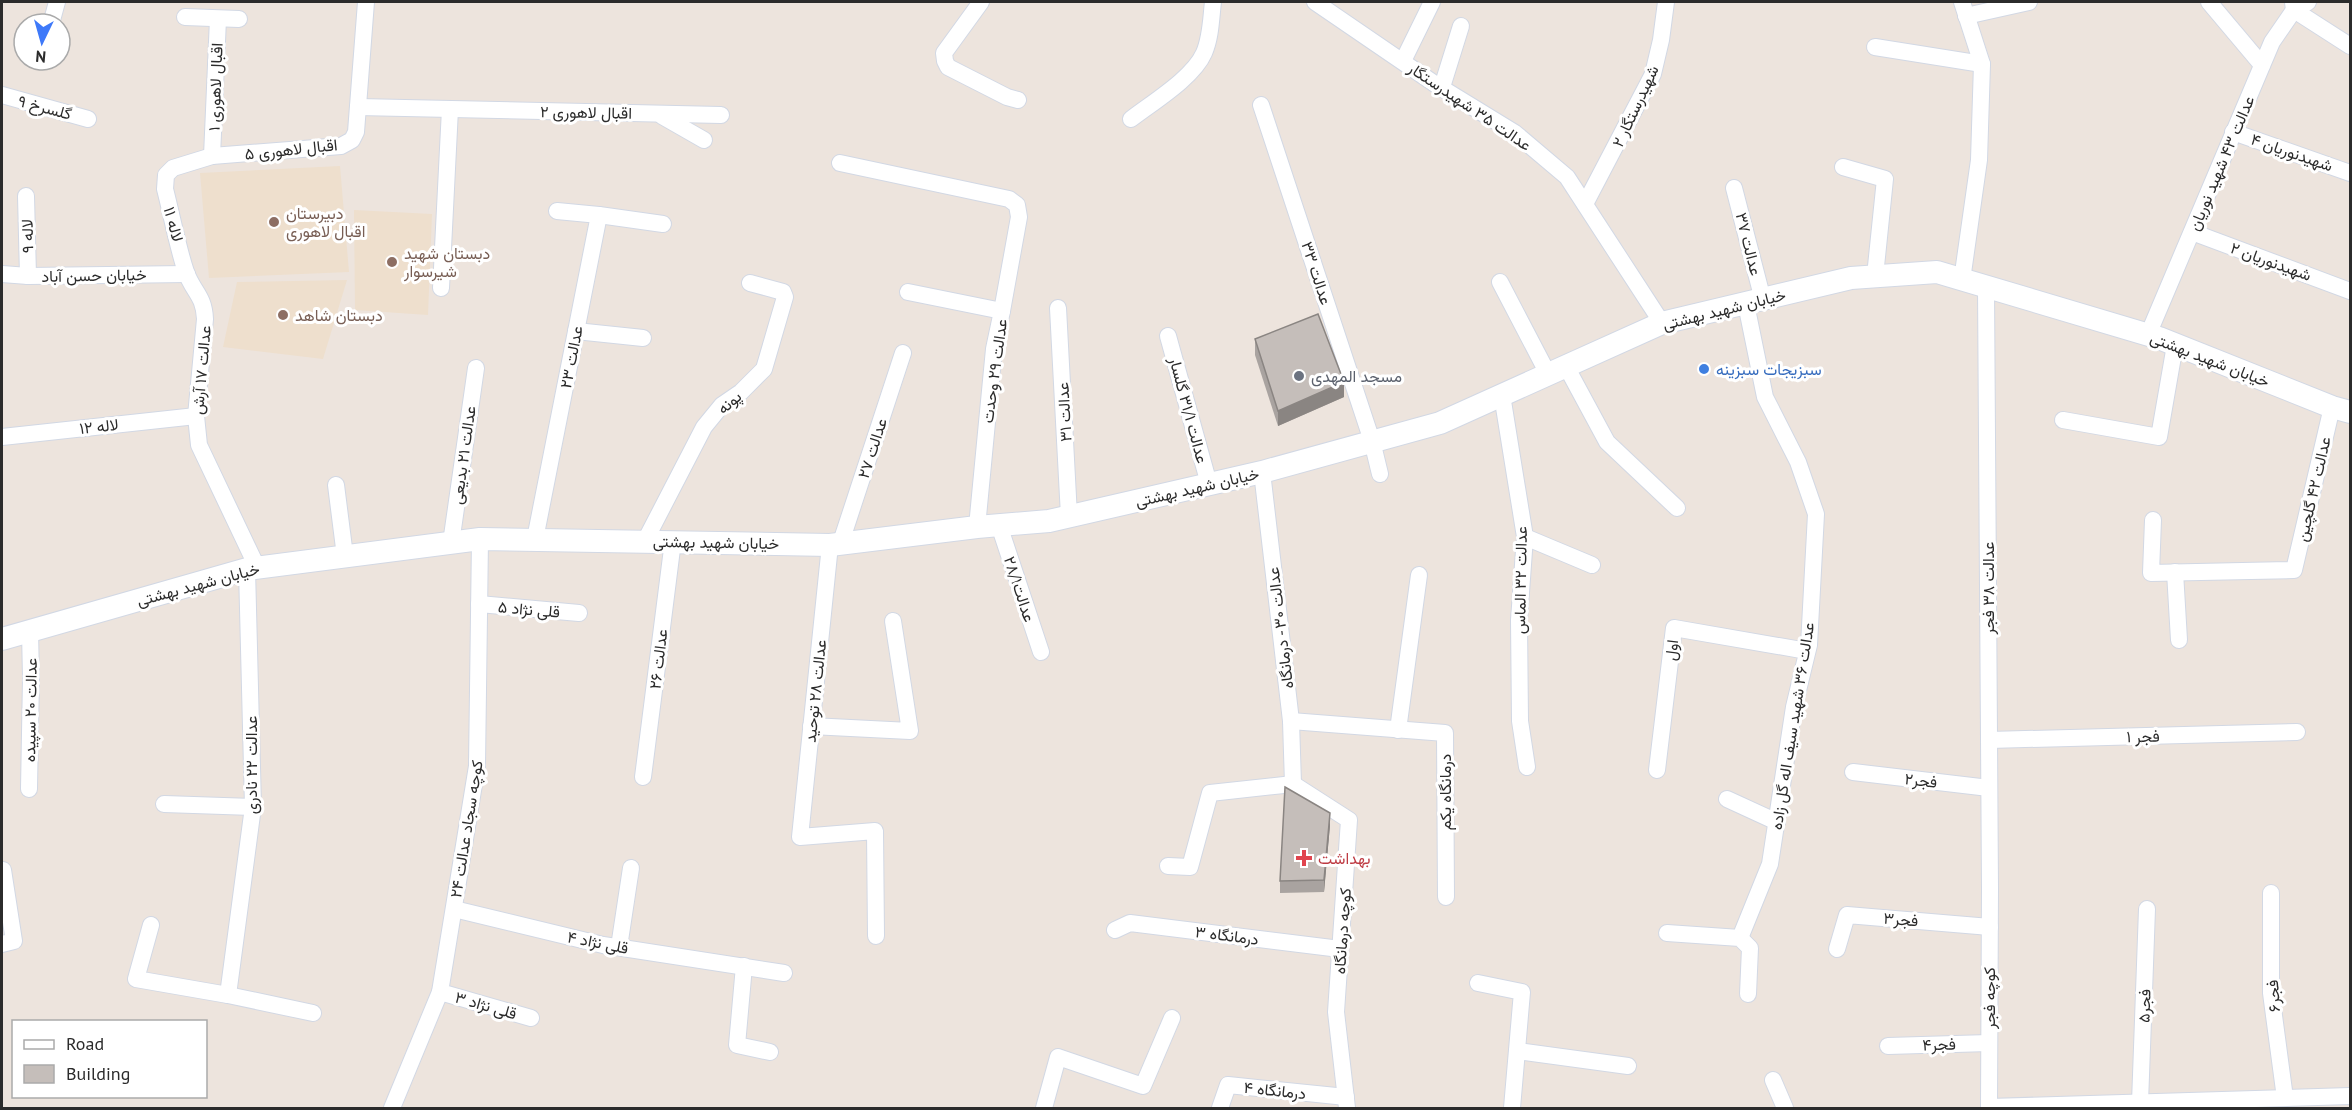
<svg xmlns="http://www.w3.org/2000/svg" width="2352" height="1110" font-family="'PT Sans',Vazirmatn,sans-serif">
<rect width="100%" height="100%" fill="#ede4dd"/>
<g fill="#eedfcd">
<path d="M340,166L349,272L209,278L200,173Z"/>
<path d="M354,210L432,214L428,315L355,310Z"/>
<path d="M347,280L323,359L223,347L237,282Z"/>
</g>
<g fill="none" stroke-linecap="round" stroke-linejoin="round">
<g stroke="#d2d8e4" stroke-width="18">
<g id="street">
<path d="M981,2L944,53L945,61L948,67L1007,97L1018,100"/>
<path d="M1315,2L1435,84L1515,133L1567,177L1662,323"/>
<path d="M2209,2L2262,65"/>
<path d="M2293,2L2294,10L2350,46"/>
<path d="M1966,16L2029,2"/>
<path d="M185,17L239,19"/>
<path d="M51,24L57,2"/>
<path d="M1875,47L1982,64"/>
<path d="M1403,61L1432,2"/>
<path d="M1442,87L1461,26"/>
<path d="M2,95L88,119"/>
<path d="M1261,105L1372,441L1380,474"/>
<path d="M358,107L721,115"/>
<path d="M662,116L704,140"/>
<path d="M1131,119C1153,102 1193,78 1204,53C1211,37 1211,18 1213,2"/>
<path d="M2233,132L2350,173"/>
<path d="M212,156L218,19"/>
<path d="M840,163L1009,199L1017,205L1019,217L1002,311"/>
<path d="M1843,167L1885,179L1875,276"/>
<path d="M1734,188L1763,300"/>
<path d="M26,196L28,276"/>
<path d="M1585,204L1653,74L1661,40L1666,2"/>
<path d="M599,215L663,224"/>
<path d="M2192,232L2350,291"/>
<path d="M2,274L28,276L187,274"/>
<path d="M1962,280L1979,160L1982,64L1962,2"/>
<path d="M1500,282L1548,374"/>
<path d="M1986,287L1990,888L1989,1108"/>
<path d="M441,288L450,109"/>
<path d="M908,292L1002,311L994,349L977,527"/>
<path d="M1058,308L1069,516"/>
<path d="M576,331L643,338"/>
<path d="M2148,335L2272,42L2294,10L2308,2"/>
<path d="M1168,336L1209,484"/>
<path d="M1566,366L1607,442L1677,508"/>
<path d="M1502,395L1525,537L1519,620L1520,721L1527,767"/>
<path d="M2063,420L2159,437L2175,345"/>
<path d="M2,437L196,416"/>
<path d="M1262,472L1291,721L1293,784"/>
<path d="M336,485L345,556"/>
<path d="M2153,520L2151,573L2294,570L2332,407"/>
<path d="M999,525L1041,652"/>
<path d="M1525,537L1592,565"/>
<path d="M535,539L599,215L557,211"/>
<path d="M645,541L704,427L722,405L741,392L764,369L785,297L783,292L750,283"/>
<path d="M841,542L903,353"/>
<path d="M451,543L476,368"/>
<path d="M830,545L800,837L875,831L876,936"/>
<path d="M257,567L199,445L196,416L205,319C204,295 193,292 186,272C177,245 172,216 165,189L166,175L173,168L212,156L341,146L352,140L356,132L366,2"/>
<path d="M2175,572L2179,640"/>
<path d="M479,604L579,613"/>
<path d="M1291,721L1445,733L1446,897"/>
<path d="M811,726L910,731L893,621"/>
<path d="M1398,730L1419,575"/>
<path d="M1989,740L2297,732"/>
<path d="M1657,770L1674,628L1807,651"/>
<path d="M1853,772L1989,788"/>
<path d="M643,777L673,541"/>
<path d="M1293,784L1349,820L1336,1012L1347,1108"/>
<path d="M29,789L31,678L30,631"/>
<path d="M1727,799L1777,822"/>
<path d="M164,804L253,807"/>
<path d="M1168,866L1190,867L1210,793L1293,784"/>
<path d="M2271,893V993L2285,1098"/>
<path d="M454,909L603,945L784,973"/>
<path d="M151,925L136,979L228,995L313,1013"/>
<path d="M1115,930L1130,923L1340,949"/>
<path d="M1667,933L1740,938L1750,948L1748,994"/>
<path d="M1740,938L1770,864L1794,707L1809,645L1816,514L1798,462L1765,397L1746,304"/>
<path d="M2,944L14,941L3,870"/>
<path d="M619,947L631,868"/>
<path d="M1837,949L1847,915L1990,927"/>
<path d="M744,966L737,1045L770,1052"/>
<path d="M1478,983L1522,992L1512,1108"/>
<path d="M440,992L531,1018"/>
<path d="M228,995L253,807L247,569"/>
<path d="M1888,1046L1989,1043"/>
<path d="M1517,1051L1628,1066"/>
<path d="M1773,1080L1785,1108"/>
<path d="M2140,1103L2147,909"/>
<path d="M1989,1107L2350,1096"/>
<path d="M392,1108L440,992L477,766L480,539"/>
<path d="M1044,1108L1058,1057L1143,1086L1172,1018"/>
<path d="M1220,1108L1228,1085L1346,1097"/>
</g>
</g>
<g stroke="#d2d8e4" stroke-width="24">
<path id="secondary" d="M2,639L247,569L480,539L830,545L977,527L1049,521L1262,472L1440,423L1662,323L1851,278L1937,272L2159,338L2332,407L2350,412"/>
</g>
<use href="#street" stroke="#fff" stroke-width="16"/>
<use href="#secondary" stroke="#fff" stroke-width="22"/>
</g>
<g fill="#a9a3a0">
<path d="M1255,339L1344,397L1278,426L1255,355Z"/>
<path d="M1330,825L1324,892L1280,893V881Z"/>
</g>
<g fill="#8a8582">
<path d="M1344,382V397L1278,426V411Z"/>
<path d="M1330,813V825L1324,892V880Z"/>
</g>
<g fill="#c5beba" stroke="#8a8582" stroke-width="1.5">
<path d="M1318,314L1344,382L1278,411L1255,339Z"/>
<path d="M1285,787L1330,813L1324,880L1280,881Z"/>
</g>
<g fill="#8d6e63" stroke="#fff" stroke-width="2">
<circle cx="274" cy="222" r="6"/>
<circle cx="392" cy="262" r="6"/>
<circle cx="283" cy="315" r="6"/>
</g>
<circle fill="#3f7fe0" stroke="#fff" stroke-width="2" cx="1704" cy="369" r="6"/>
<circle fill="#6b7280" stroke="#fff" stroke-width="2" cx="1299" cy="376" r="6"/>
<path fill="#e0444e" stroke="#fff" stroke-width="2" d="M1301 849h6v6h6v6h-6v6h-6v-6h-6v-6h6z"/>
<g text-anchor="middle" stroke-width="6" stroke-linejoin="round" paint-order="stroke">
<g font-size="16" fill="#2b2b2b" stroke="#fff">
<text transform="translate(215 87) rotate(-88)" y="6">اقبال لاهوری ۱</text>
<text transform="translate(1470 106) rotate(34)" y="6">عدالت ۳۵ شهیدرستگار</text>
<text transform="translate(1635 106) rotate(-65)" y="6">شهیدرستگار ۲</text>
<text transform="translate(45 107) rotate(15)" y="6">گلسرخ ۹</text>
<text transform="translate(586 112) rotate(1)" y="6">اقبال لاهوری ۲</text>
<text transform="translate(291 149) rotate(-6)" y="6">اقبال لاهوری ۵</text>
<text transform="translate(2292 152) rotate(19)" y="6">شهیدنوریان ۴</text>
<text transform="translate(2221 163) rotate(-67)" y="6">عدالت ۴۳ شهید نوریان</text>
<text transform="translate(174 224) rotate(75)" y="6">لاله ۱۱</text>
<text transform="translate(27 236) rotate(-91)" y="6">لاله ۹</text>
<text transform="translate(1749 244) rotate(76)" y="6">عدالت ۳۷</text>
<text transform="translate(2271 261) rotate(20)" y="6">شهیدنوریان ۲</text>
<text transform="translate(1317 273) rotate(72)" y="6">عدالت ۳۳</text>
<text transform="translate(94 275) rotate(-1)" y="6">خیابان حسن آباد</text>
<text transform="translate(1724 309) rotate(-14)" y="6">خیابان شهید بهشتی</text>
<text transform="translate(571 357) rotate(-79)" y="6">عدالت ۲۳</text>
<text transform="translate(2210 359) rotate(21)" y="6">خیابان شهید بهشتی</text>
<text transform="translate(201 370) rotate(-85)" y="6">عدالت ۱۷ آرش</text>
<text transform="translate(994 371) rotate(-82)" y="6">عدالت ۲۹ وحدت</text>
<text transform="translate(729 402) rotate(-41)" y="6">پونه</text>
<text transform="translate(1189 410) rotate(75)" y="6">عدالت ۳۱/۱ گلسار</text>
<text transform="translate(1064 412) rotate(-93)" y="6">عدالت ۳۱</text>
<text transform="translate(99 426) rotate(-6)" y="6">لاله ۱۲</text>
<text transform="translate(872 448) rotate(-72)" y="6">عدالت ۲۷</text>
<text transform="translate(463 455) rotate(-82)" y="6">عدالت ۲۱ بدیعی</text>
<text transform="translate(1197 487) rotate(-13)" y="6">خیابان شهید بهشتی</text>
<text transform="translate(2313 489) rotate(-77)" y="6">عدالت ۴۲ گلچین</text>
<text transform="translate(716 542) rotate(1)" y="6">خیابان شهید بهشتی</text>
<text transform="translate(1520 580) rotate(-89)" y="6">عدالت ۳۲ الماس</text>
<text transform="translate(198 584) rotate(-15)" y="6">خیابان شهید بهشتی</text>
<text transform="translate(1988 588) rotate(-90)" y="6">عدالت ۳۸ فجر</text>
<text transform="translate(1020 589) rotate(72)" y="6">عدالت۲۸/۱</text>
<text transform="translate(529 609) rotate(5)" y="6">قلی نژاد ۵</text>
<text transform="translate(1280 628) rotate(-97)" y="6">عدالت ۳۰ - درمانگاه</text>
<text transform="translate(1671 650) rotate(-83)" y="6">اول</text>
<text transform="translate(658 659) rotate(-83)" y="6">عدالت ۲۶</text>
<text transform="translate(815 691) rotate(-84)" y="6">عدالت ۲۸ توحید</text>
<text transform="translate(30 710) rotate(-89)" y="6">عدالت ۲۰ سپیده</text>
<text transform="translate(1792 726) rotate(-81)" y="6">عدالت ۳۶ شهید سیف اله گل زاده</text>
<text transform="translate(2143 736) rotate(-1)" y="6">فجر ۱</text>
<text transform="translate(251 765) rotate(-90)" y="6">عدالت ۲۲ نادری</text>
<text transform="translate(1921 780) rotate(7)" y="6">فجر۲</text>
<text transform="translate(1445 792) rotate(-90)" y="6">درمانگاه یکم</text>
<text transform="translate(466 829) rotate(-81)" y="6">کوچه سجاد عدالت ۲۴</text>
<text transform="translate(1901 919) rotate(5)" y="6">فجر۳</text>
<text transform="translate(1342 931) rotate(-86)" y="6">کوچه درمانگاه</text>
<text transform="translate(1227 935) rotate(7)" y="6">درمانگاه ۳</text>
<text transform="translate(598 942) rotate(11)" y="6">قلی نژاد ۴</text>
<text transform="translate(2273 996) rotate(-94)" y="6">فجر۶</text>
<text transform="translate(1989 998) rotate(-90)" y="6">کوچه فجر</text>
<text transform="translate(486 1005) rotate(16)" y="6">قلی نژاد ۳</text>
<text transform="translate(2144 1006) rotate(-88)" y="6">فجر۵</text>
<text transform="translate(1939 1044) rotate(-2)" y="6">فجر۴</text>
<text transform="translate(1275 1090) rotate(6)" y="6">درمانگاه ۴</text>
</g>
<g font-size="16" fill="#785e54" stroke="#fff" text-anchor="start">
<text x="286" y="219">دبیرستان<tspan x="286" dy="18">اقبال لاهوری</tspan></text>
<text x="404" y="259">دبستان شهید<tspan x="404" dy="18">شیرسوار</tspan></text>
<text x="295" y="321">دبستان شاهد</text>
</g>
<g font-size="16" fill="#366cbe" stroke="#fff" text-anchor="start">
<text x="1716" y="375">سبزیجات سبزینه</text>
</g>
<g font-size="16" fill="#5b616d" stroke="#fff" text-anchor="start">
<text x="1311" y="382">مسجد المهدی</text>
</g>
<g font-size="16" fill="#be3a42" stroke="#fff" text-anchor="start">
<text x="1318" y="864">بهداشت</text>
</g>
</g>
<rect width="2352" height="1110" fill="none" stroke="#2b2b2b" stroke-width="6"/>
<rect x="12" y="1020" width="195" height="78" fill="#ffffff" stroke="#aaaaaa" stroke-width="1.5"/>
<rect x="24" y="1040" width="30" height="9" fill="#ffffff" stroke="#aaaaaa" stroke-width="1.5"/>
<text x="66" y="1050" font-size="18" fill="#2b2b2b">Road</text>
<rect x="24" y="1065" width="30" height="18" fill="#c5beba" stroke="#aaaaaa" stroke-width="1.5"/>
<text x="66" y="1080" font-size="18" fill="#2b2b2b">Building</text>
<g transform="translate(42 42) rotate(185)"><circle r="28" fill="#ffffff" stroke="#aaaaaa" stroke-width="1.5"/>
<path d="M0-4.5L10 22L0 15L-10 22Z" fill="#3e79f9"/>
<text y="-9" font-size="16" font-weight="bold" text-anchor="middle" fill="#2b2b2b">N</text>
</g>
</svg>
